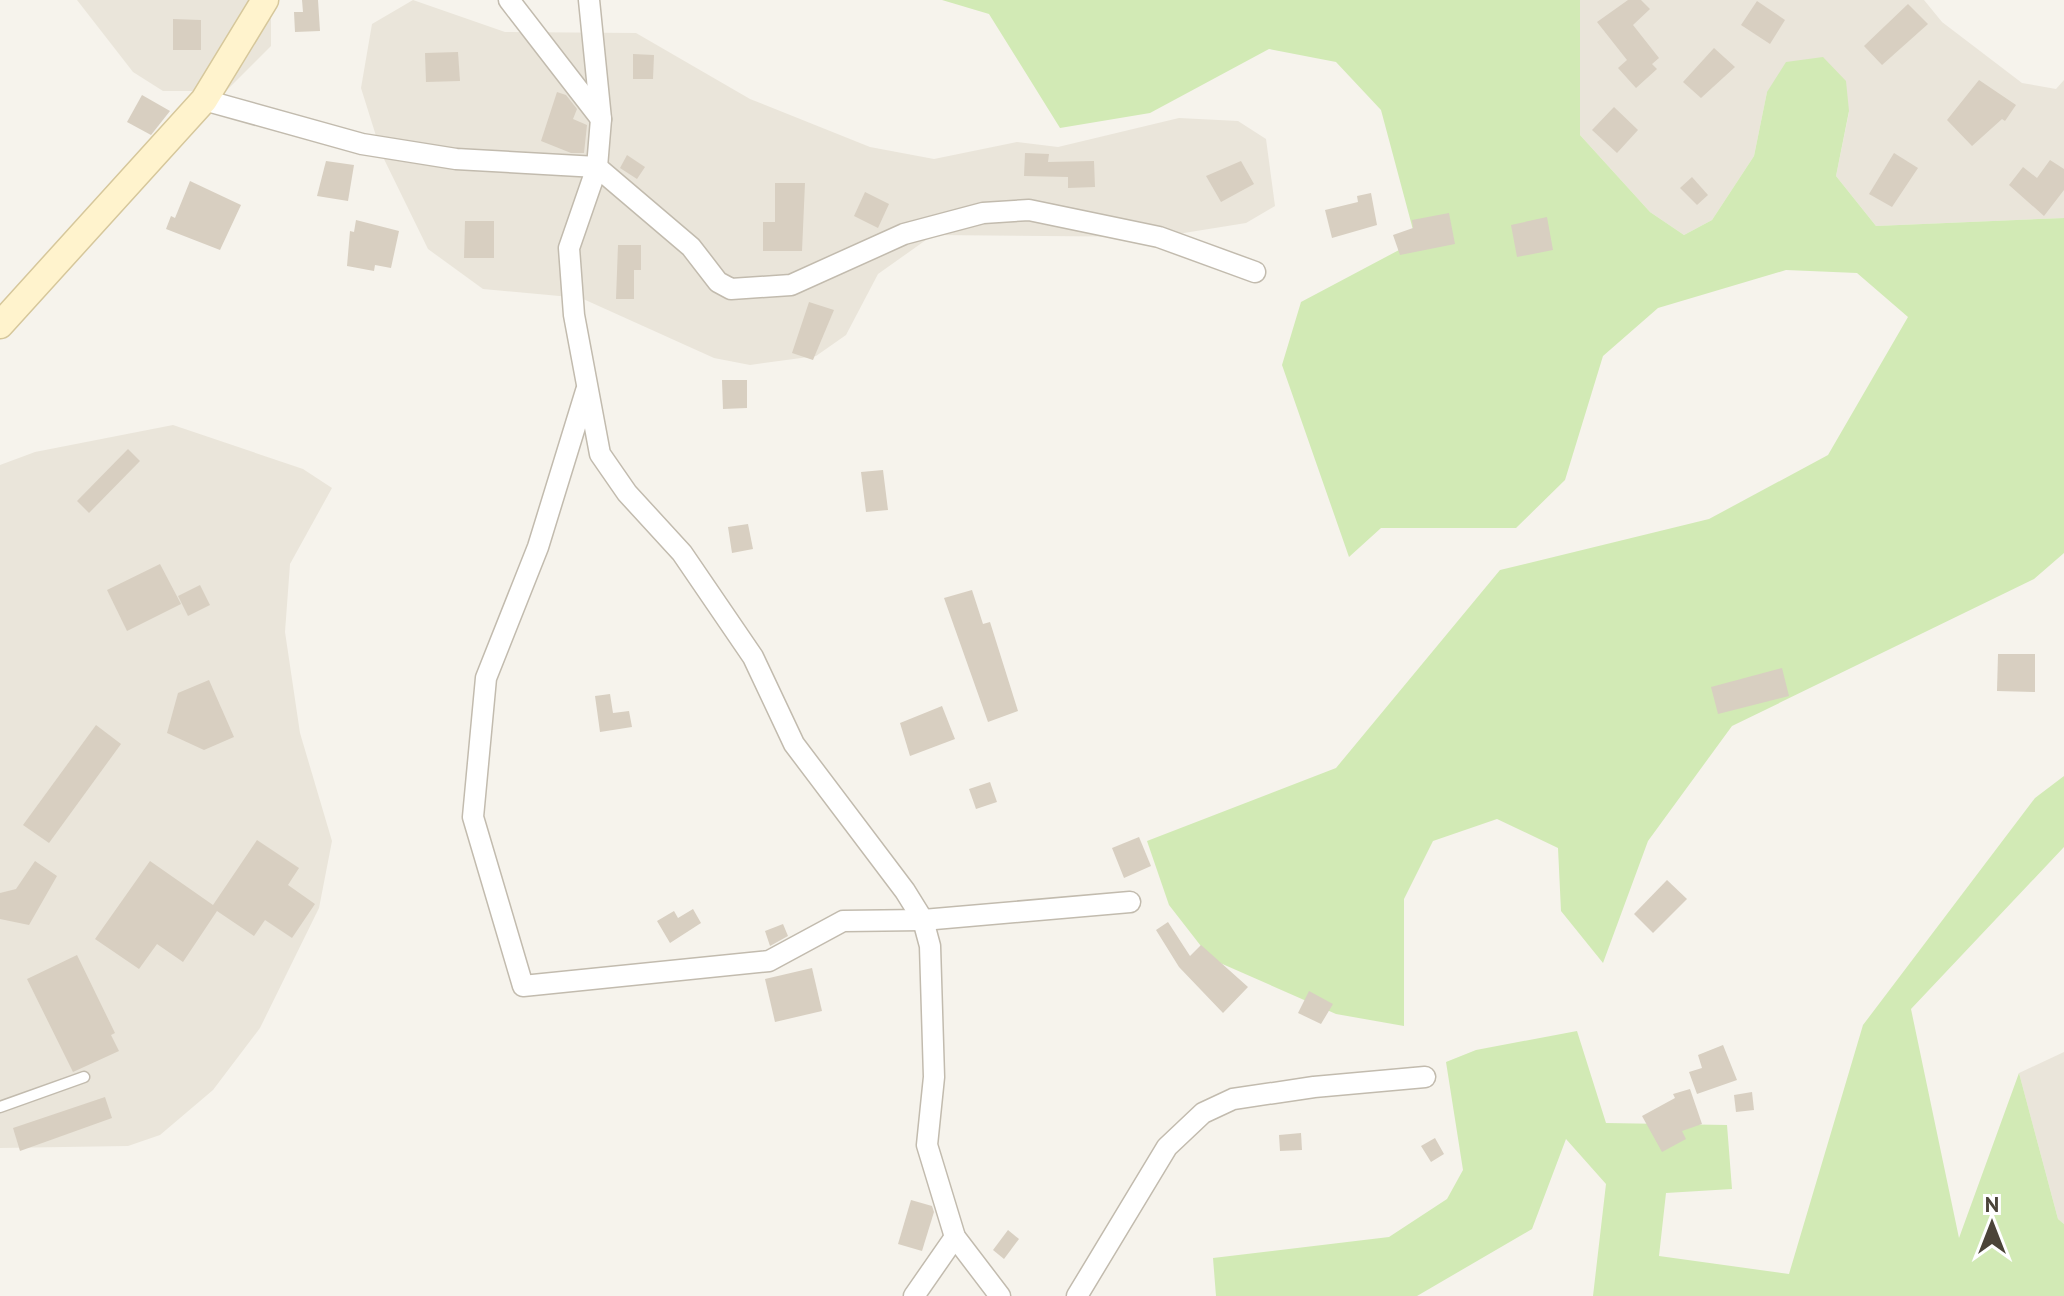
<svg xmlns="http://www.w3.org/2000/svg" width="2064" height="1296" font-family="'PT Sans',sans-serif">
<rect width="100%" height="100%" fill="#f6f3ec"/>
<g fill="#eae5da">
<path d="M77,0H271V46L226,91H163L133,72Z"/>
<path d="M413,0L505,32L636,33L750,99L870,147L934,159L1017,142L1058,147L1179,118L1238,121L1266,139L1275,206L1246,223L1159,237L933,235L878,274L846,335L816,356L750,365L714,358L581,298L483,289L428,249L382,155L361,88L372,24Z"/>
<path d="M1580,0H1924L1942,22L2022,83L2056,89L2064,80V218L1876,226L1836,176L1849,112L1767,92L1754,156L1712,220L1684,235L1650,212L1580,135Z"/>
<path d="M173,425L303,469L332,488L290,564L285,632L300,733L332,841L319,908L260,1028L213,1090L160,1135L128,1146L0,1148V465L35,452Z"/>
<path d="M2064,1052V1224L2058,1219L2019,1073Z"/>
</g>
<g fill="#d2eab5">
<path d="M942,0H1580V135L1650,212L1684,235L1712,220L1754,156L1767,92L1786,62L1823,57L1846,81L1849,111L1836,176L1876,226L2064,218V553L2034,579L1732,726L1648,841L1603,963L1561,911L1558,848L1497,819L1433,841L1404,899V1026L1336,1014L1211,959L1169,905L1147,841L1336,768L1500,570L1709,519L1828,455L1908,317L1857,273L1786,270L1658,308L1603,356L1565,480L1516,528H1381L1349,557L1282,365L1301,302L1416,241L1381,110L1336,62L1269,49L1150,113L1060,128L989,14Z"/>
<path d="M2064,776V847L1911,1009L1959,1238L2019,1073L2058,1219L2064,1224V1296H1593L1606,1184L1566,1139L1532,1229L1417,1296H1216L1213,1258L1389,1237L1447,1199L1463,1170L1446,1062L1476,1050L1577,1031L1606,1123L1727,1125L1732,1189L1666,1193L1659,1256L1789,1274L1863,1025L2035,798Z"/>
</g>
<g fill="#d8cfc1">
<path d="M302,0H318L320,31L295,32L294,12H303Z"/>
<path d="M1628,0H1641L1650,9L1633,25L1659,58L1652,64L1657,69L1636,88L1618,68L1627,60L1597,22Z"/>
<path d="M1757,1L1785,20L1770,44L1741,25Z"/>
<path d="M1908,4L1928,24L1882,65L1864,46Z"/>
<path d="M173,19L201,20V50H173Z"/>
<path d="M1714,48L1735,67L1701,98L1683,82Z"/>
<path d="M458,52L460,81L426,82L425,53Z"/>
<path d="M633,54L654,55L653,79H633Z"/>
<path d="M1979,80L2016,105L2005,121L2002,119L1972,146L1947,120Z"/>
<path d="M557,92L566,95L577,109L573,119L587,125L584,153H571L541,141Z"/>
<path d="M142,95L170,111L151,135L127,122Z"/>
<path d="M1614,107L1638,130L1617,153L1592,130Z"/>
<path d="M1025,153L1049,154L1048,162L1094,161L1095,187L1068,188V177L1024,176Z"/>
<path d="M1894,153L1918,168L1892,207L1869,194Z"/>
<path d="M627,155L645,167L637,179L620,168Z"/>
<path d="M2050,160L2064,169V190L2044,216L2009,185L2023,167L2037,178Z"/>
<path d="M326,161L354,165L348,201L317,196Z"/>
<path d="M1241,161L1254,184L1221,202L1206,176Z"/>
<path d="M1692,177L1708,195L1697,205L1680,188Z"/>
<path d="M190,181L241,205L220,250L166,229L171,216L175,218Z"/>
<path d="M775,183H805L802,251H763V222H775Z"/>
<path d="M865,192L889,204L878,228L854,216Z"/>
<path d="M1371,193L1377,225L1332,238L1325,210L1358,202L1357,196Z"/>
<path d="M1449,213L1455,244L1400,255L1393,235L1413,228L1412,220Z"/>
<path d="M1547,217L1553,250L1517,257L1511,225Z"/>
<path d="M356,220L399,231L391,268L375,265L374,271L347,266L350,231L354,232Z"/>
<path d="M465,221H494V258H464Z"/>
<path d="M618,245H641V270H634V299H616Z"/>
<path d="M809,302L834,310L813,360L792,353Z"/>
<path d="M722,380H747V408L723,409Z"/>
<path d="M128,449L140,461L89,513L77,501Z"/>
<path d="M883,470L888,510L866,512L861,472Z"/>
<path d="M748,524L753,549L732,553L728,527Z"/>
<path d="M160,564L181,604L127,631L107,590Z"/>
<path d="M200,585L210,605L188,616L178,596Z"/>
<path d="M972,590L983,624L990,622L1018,711L988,722L944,598Z"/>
<path d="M1998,654H2035V692L1997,691Z"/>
<path d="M1782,668L1789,696L1718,714L1711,687Z"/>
<path d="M209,680L234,737L204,750L167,733L178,693Z"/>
<path d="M610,694L613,713L629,711L632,727L600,732L595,696Z"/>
<path d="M942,706L955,739L910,756L900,723Z"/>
<path d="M96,725L121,744L49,843L23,825Z"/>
<path d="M990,782L997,802L976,809L969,789Z"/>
<path d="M1139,837L1151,866L1124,878L1112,848Z"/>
<path d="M257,840L299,868L288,885L315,904L292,938L265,920L254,936L217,911L183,962L157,944L139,969L95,939L150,861L213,905Z"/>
<path d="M35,861L57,876L29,925L0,919V893L16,889Z"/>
<path d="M1667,880L1687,899L1653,933L1634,914Z"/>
<path d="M693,909L701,923L670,943L657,921L674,911L678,918Z"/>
<path d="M1168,922L1190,956L1201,945L1248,987L1223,1013L1179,967L1156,930Z"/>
<path d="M783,924L788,936L770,946L765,931Z"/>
<path d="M77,955L115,1033L111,1035L119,1051L73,1072L27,979Z"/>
<path d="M812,968L822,1011L775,1022L765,979Z"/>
<path d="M1309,991L1333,1004L1321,1024L1298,1013Z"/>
<path d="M1723,1045L1737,1080L1697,1094L1689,1072L1702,1068L1698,1055Z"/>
<path d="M1690,1089L1702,1124L1682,1131L1686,1139L1662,1152L1642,1116L1675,1098L1673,1094Z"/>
<path d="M1752,1092L1754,1110L1736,1112L1734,1095Z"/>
<path d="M105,1097L112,1118L20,1151L13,1128Z"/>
<path d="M1301,1133L1302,1150L1280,1151L1279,1135Z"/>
<path d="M1435,1138L1444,1154L1431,1162L1421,1146Z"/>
<path d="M911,1200L932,1206L934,1212L922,1251L898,1244Z"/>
<path d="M1008,1230L1019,1239L1004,1259L993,1250Z"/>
</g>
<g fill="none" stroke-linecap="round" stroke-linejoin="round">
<g stroke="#c2bbae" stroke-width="13">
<path id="lane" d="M0,1107L84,1077"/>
</g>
<g stroke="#c2bbae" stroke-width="23">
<g id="street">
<path d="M509,0L601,119"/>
<path d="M589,0L601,119L597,167L569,248L574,315L600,454L627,493L682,553L753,657L794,744L905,891L923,920L930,946L934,1077L927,1145L955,1237L1000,1296"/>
<path d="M204,100L362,144L456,159L597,167L691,247L718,282L731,289L791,285L904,234L983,213L1029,210L1159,237L1255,272"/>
<path d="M586,391L538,547L486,678L473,817L523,986L769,961L843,921L923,920L1130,902"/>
<path d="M914,1296L955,1237"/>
<path d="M1077,1296L1167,1147L1203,1113L1233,1099L1314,1087L1425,1077"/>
</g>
</g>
<g stroke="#d6c79b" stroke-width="29">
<path id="secondary" d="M0,325L204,100L265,0"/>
</g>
<use href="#lane" stroke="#fff" stroke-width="10"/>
<use href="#street" stroke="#fff" stroke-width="20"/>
<use href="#secondary" stroke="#fff3cd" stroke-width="26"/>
</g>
<g transform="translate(1992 1224)" stroke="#ffffff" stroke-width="6" paint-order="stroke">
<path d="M0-6L14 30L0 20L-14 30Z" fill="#4b4439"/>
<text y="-12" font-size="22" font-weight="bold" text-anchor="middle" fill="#4b4439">N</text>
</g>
</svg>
